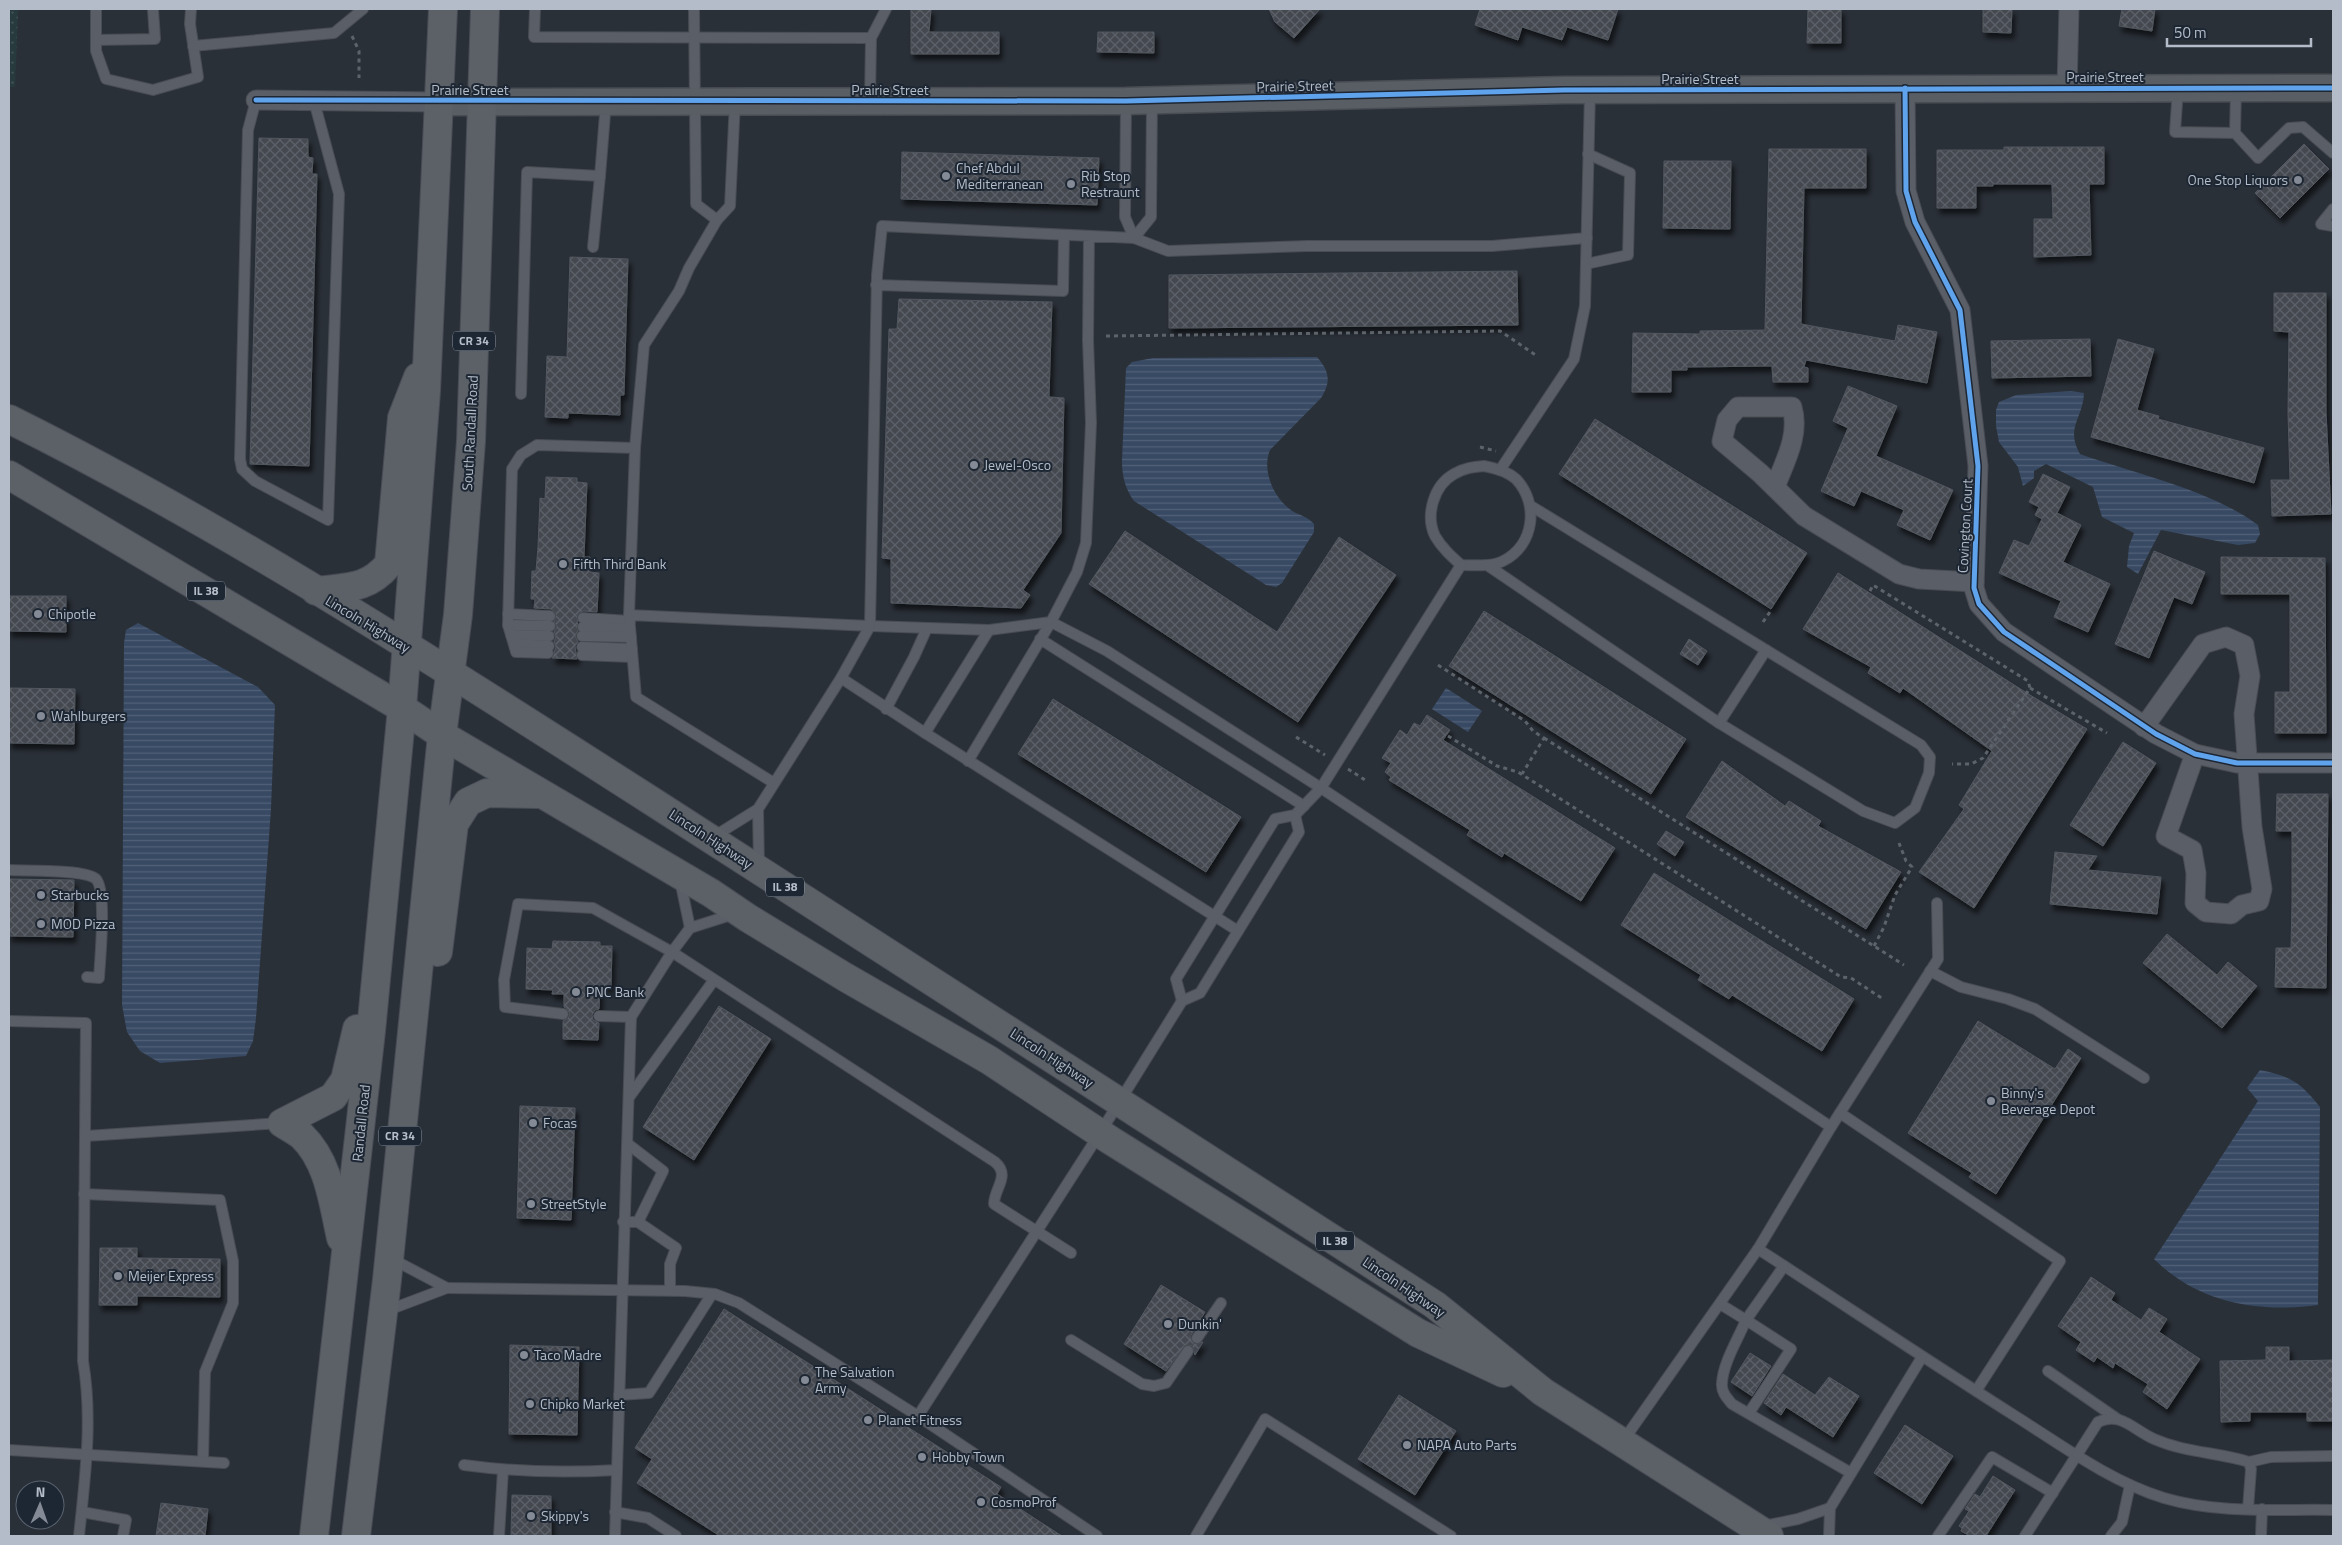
<svg xmlns="http://www.w3.org/2000/svg" width="2342" height="1545" font-family="'Titillium Web',sans-serif">
<defs>
<pattern id="park-dots" width="8" height="8" patternUnits="userSpaceOnUse" patternTransform="scale(1.25)"><rect width="8" height="8" fill="#273a3e"/><path d="M2 2h.1M6 6h.1" fill="none" stroke="#445559" stroke-width="1.8" stroke-linecap="round"/></pattern>
<pattern id="water-rules" width="6" height="5" patternUnits="userSpaceOnUse" patternTransform="scale(1.25)"><rect width="6" height="5" fill="#384963"/><path d="M0 2.5h6" fill="none" stroke="#526178"/></pattern>
<pattern id="building-cross-hatch" width="8" height="8" patternUnits="userSpaceOnUse" patternTransform="scale(1.25)"><rect width="8" height="8" fill="#444950"/><path d="M0 0l8 8M0 8l8-8" fill="none" stroke="#5d6168"/></pattern>
<filter id="shadow"><feDropShadow dx="3" dy="5.5" stdDeviation="2.5" flood-color="#0009"/></filter>
</defs>
<rect width="100%" height="100%" fill="#2a3038"/>
<path fill="url(#park-dots)" d="M9,9H18L15,87H9Z"/>
<g fill="url(#water-rules)">
<path d="M1317,357C1330,372 1331,382 1321,398L1270,450C1261,471 1275,501 1294,512C1302,516 1308,517 1314,524V532L1282,583L1276,587L1266,585L1134,501C1125,488 1122,477 1122,460L1126,368L1132,362L1153,358Z"/>
<path d="M2071,391L2084,393C2083,419 2065,427 2080,454C2136,474 2211,490 2258,525L2260,534L2255,543L2238,545L2161,530L2138,574L2127,567L2129,546L2134,533L2102,517L2093,487L2046,464L2034,471V478L2023,486L2018,467L1999,442L1996,426V410L1999,402L2016,395Z"/>
<path d="M138,623L258,687L275,705L271,809L256,1018L253,1041L246,1056L160,1063L140,1051L127,1032L122,1005L124,643L126,630Z"/>
<path d="M1446,688L1482,711L1468,732L1432,709Z"/>
<path d="M2260,1070C2290,1076 2300,1082 2320,1107L2318,1305C2258,1313 2198,1303 2154,1259L2258,1101L2247,1088Z"/>
</g>
<g fill="url(#building-cross-hatch)" stroke="#52575f" filter="url(#shadow)">
<path d="M911,9H931L929,32H999V54H911Z"/>
<path d="M1269,9H1320L1294,38L1275,22Z"/>
<path d="M1480,9H1618L1608,40L1567,27L1562,40L1522,27L1518,40L1475,25Z"/>
<path d="M1808,9H1841V43H1807Z"/>
<path d="M1983,9H2012L2011,33L1983,32Z"/>
<path d="M2122,9H2155L2152,31L2119,26Z"/>
<path d="M1098,32H1154V53L1097,52Z"/>
<path d="M259,138L308,139V157L313,158L312,174H317L309,466L250,464Z"/>
<path d="M2304,144L2329,169L2280,218L2255,193Z"/>
<path d="M2004,147H2104V184H2089L2091,255L2034,257V219H2053L2052,184H1993V186H1976V208H1937V150H2004Z"/>
<path d="M1769,149H1866V188H1804L1801,324L1895,341L1898,325L1937,332L1927,383L1806,360L1804,367L1808,368V382H1773L1772,366L1687,367V370H1671V392H1632L1633,333L1700,334V331L1765,330Z"/>
<path d="M902,152L1099,158L1097,205L901,199Z"/>
<path d="M1664,161H1731L1730,229L1663,228Z"/>
<path d="M570,257L628,259L624,395H620V415L568,413V418L545,417L547,356L567,357Z"/>
<path d="M1517,271L1518,325L1169,328V275Z"/>
<path d="M2274,293H2326V412L2331,514L2272,516L2271,480H2290L2288,413L2289,332L2274,331Z"/>
<path d="M899,299L1052,302L1049,397L1064,398L1061,533L1023,590L1030,595L1021,608L891,603V559L882,558L889,329H897Z"/>
<path d="M2090,339L2091,376L1992,378L1991,341Z"/>
<path d="M2118,339L2154,349L2137,410L2159,416L2158,419L2264,448L2254,483L2091,437Z"/>
<path d="M1848,386L1897,406L1876,456L1953,490L1930,540L1897,525L1904,510L1861,491L1854,506L1821,491L1848,428L1833,421Z"/>
<path d="M1595,419L1807,553L1771,609L1559,474Z"/>
<path d="M2043,474L2070,487L2057,513L2081,525L2063,562L2110,584L2088,632L2054,617L2061,601L1999,573L2014,540L2029,546L2042,519L2035,515L2039,507L2029,502Z"/>
<path d="M546,477L577,478V482L587,483L584,557H590V572L599,573L597,612L583,611L577,615L578,631L575,636L578,642L575,646L577,659L552,658L556,647L554,641L556,637L554,631L557,627L554,621L556,613L551,609L534,608L535,599H531L532,571H536L538,547L540,498L545,499Z"/>
<path d="M1125,531L1277,632L1339,537L1396,575L1298,722L1089,584Z"/>
<path d="M2154,551L2205,572L2192,604L2174,597L2149,658L2115,644Z"/>
<path d="M2221,557L2325,558L2326,733H2275V692H2290V594H2221Z"/>
<path d="M1838,573L2030,695L2087,729L1974,908L1919,872L1964,809L1959,805L1992,751L1903,688L1900,693L1868,673L1871,667L1803,629Z"/>
<path d="M9,596H66V632L9,631Z"/>
<path d="M1484,611L1686,739L1651,794L1449,666Z"/>
<path d="M1689,639L1707,651L1698,665L1680,654Z"/>
<path d="M9,688L75,689L74,744L9,743Z"/>
<path d="M1053,699L1241,817L1206,872L1018,754Z"/>
<path d="M1427,715L1450,730L1443,740L1615,848L1581,901L1504,853L1502,857L1467,835L1470,830L1389,780L1391,777L1385,772L1391,763L1382,758L1400,730L1407,735L1414,723L1420,726Z"/>
<path d="M2123,742L2156,763L2103,846L2070,825Z"/>
<path d="M1722,761L1785,806L1789,801L1821,821L1818,826L1901,872L1866,929L1686,817Z"/>
<path d="M2277,794H2328L2326,988L2275,987L2276,948H2291L2292,903V831H2276Z"/>
<path d="M1666,831L1684,842L1675,856L1657,844Z"/>
<path d="M2055,852L2097,856L2088,870L2161,877L2157,914L2050,904Z"/>
<path d="M1654,873L1854,999L1822,1051L1732,995L1729,999L1698,980L1701,975L1621,925Z"/>
<path d="M9,879L74,880L73,937L9,936Z"/>
<path d="M2167,934L2217,975L2228,962L2257,986L2222,1028L2143,963Z"/>
<path d="M553,941L600,942V946H612L611,987L600,986L599,1009L595,1010L592,1015L593,1020L599,1023L598,1040L563,1039V1021L568,1018L570,1014L567,1009L564,1007V994H552L553,990L526,989L527,948L552,949Z"/>
<path d="M719,1006L771,1039L694,1160L643,1127Z"/>
<path d="M1978,1021L2055,1069L2068,1049L2081,1058L1996,1194L1969,1177L1972,1173L1908,1133Z"/>
<path d="M520,1106L575,1108L571,1220L517,1218Z"/>
<path d="M100,1248H137V1258L220,1259V1297L137,1296V1305H99Z"/>
<path d="M2091,1277L2115,1293L2111,1300L2141,1320L2149,1308L2167,1319L2159,1332L2200,1359L2167,1409L2143,1392L2148,1384L2115,1363L2113,1368L2097,1357L2094,1362L2076,1350L2081,1342L2058,1326Z"/>
<path d="M1161,1285L1205,1312L1190,1337L1194,1344L1203,1342L1195,1355L1192,1346L1185,1345L1166,1371L1124,1344Z"/>
<path d="M724,1309L1001,1487L997,1494L1062,1536H720L637,1483L652,1459L635,1448Z"/>
<path d="M510,1345L579,1347L577,1435L509,1434Z"/>
<path d="M2266,1347H2289V1361L2333,1360V1421H2307V1412H2250V1421L2221,1422L2220,1361L2266,1360Z"/>
<path d="M1750,1353L1771,1366L1752,1396L1731,1382Z"/>
<path d="M1783,1374L1815,1395L1829,1377L1859,1396L1833,1437L1786,1407L1781,1415L1764,1403Z"/>
<path d="M1399,1395L1456,1431L1415,1495L1358,1459Z"/>
<path d="M1905,1425L1953,1456L1922,1504L1874,1473Z"/>
<path d="M1993,1476L2015,1490L1986,1536H1970L1961,1531L1962,1528L1959,1526L1969,1511L1965,1509L1975,1494L1980,1497Z"/>
<path d="M512,1495L551,1496V1536H511Z"/>
<path d="M161,1503L208,1509L205,1536H156Z"/>
</g>
<g fill="none" stroke-linecap="round" stroke-linejoin="round">
<g stroke="#484c53" stroke-width="12">
<g id="lane">
<path d="M96,9V51L106,79L153,90L198,77L190,24L191,9"/>
<path d="M535,9L534,37L871,38L870,100"/>
<path d="M694,9L696,204L717,220L730,206L735,101"/>
<path d="M871,38L886,9"/>
<path d="M96,40L155,39L153,9"/>
<path d="M193,46L334,33L363,9"/>
<path d="M2178,88L2175,132L2235,133"/>
<path d="M2236,89L2235,133L2258,158L2289,128L2303,127L2333,153"/>
<path d="M256,100L248,130L240,459L242,469L255,481L328,520L339,194L314,101"/>
<path d="M1126,102L1125,217L1134,238"/>
<path d="M2333,209L2321,224L2333,226"/>
<path d="M1089,236L1088,340L1091,423L1086,543L1077,572L1051,622L989,630L870,626L877,275L882,226L1134,238L1168,251L1307,246H1492L1587,238"/>
<path d="M1134,238L1151,217L1152,100"/>
<path d="M593,247L600,176"/>
<path d="M1586,264L1628,255L1630,173L1588,154"/>
<path d="M876,285L1063,291L1064,235"/>
<path d="M521,394L527,172L600,176L606,102"/>
<path d="M635,448L644,345L679,291L689,268L717,220"/>
<path d="M1484,466C1495,468 1507,471 1516,479C1539,503 1535,545 1503,561C1491,567 1475,565 1461,565C1451,556 1442,548 1435,536C1425,515 1434,485 1454,474C1464,468 1473,467 1484,466Z"/>
<path d="M1500,470L1574,359L1585,306L1590,91"/>
<path d="M1487,565L1719,723L1863,811L1895,823L1915,808L1929,773L1930,757L1921,745L1531,506"/>
<path d="M508,614L550,616"/>
<path d="M583,618L630,621"/>
<path d="M508,625L550,626"/>
<path d="M583,627L630,629"/>
<path d="M511,635L549,636"/>
<path d="M582,636L631,637"/>
<path d="M1040,639L1304,806"/>
<path d="M514,644L549,646"/>
<path d="M582,647L632,649"/>
<path d="M548,653L516,652L508,625L512,469L521,455L537,445L635,448L629,615"/>
<path d="M582,655L632,657"/>
<path d="M841,678L925,733L989,630"/>
<path d="M886,709L914,657L927,628"/>
<path d="M1719,723L1766,650"/>
<path d="M925,733L1238,931"/>
<path d="M968,761L1051,622L1107,651L1321,788L1831,1127"/>
<path d="M758,809L841,678L870,626L629,615L636,697L774,783"/>
<path d="M713,837L758,809L759,867"/>
<path d="M9,870C25,871 86,869 96,879C107,891 100,959 99,978L87,977"/>
<path d="M680,880L690,928L734,914"/>
<path d="M1930,971L1961,987L2008,999L2035,1009L2144,1078"/>
<path d="M1182,1001L1176,979L1275,819L1295,815L1321,788L1461,565"/>
<path d="M563,1014L505,1007L504,980L518,904L593,908L672,952L995,1162C1011,1176 994,1188 994,1204L1071,1253"/>
<path d="M599,1016L631,1017"/>
<path d="M9,1021L86,1023L83,1361C93,1419 85,1478 79,1536"/>
<path d="M630,1096L714,980"/>
<path d="M1840,1113L2060,1261L1976,1391"/>
<path d="M86,1136L281,1123"/>
<path d="M84,1194L220,1200L233,1261V1303L205,1372L203,1460"/>
<path d="M623,1222H638L663,1171L628,1144"/>
<path d="M638,1222L676,1248L670,1264V1290"/>
<path d="M1758,1249C1843,1304 1927,1360 2012,1414C2060,1444 2109,1481 2164,1498C2218,1514 2278,1509 2333,1510"/>
<path d="M447,1288L685,1291L715,1294L739,1303L918,1416L1100,1133L1182,1001L1200,993L1299,832L1295,815"/>
<path d="M1720,1304L1746,1320C1738,1339 1723,1363 1722,1383C1721,1392 1727,1398 1732,1404L1851,1473"/>
<path d="M386,1311L447,1288L392,1259"/>
<path d="M1197,1338L1221,1303"/>
<path d="M1071,1340L1142,1384L1154,1386L1166,1383L1188,1351"/>
<path d="M2048,1371L2116,1418"/>
<path d="M619,1395L649,1393L712,1294"/>
<path d="M1749,1413L1791,1349L1746,1320L1784,1266"/>
<path d="M918,1416L1097,1536"/>
<path d="M1623,1441L1758,1249L1831,1127L1938,959L1937,903"/>
<path d="M9,1450L224,1463"/>
<path d="M2249,1462L2271,1457L2333,1456"/>
<path d="M464,1465C515,1472 565,1473 617,1470"/>
<path d="M1830,1508L1922,1357"/>
<path d="M82,1512L126,1520L123,1536"/>
<path d="M615,1512L648,1518L676,1536"/>
<path d="M1764,1526L1798,1519L1830,1508L1829,1536"/>
<path d="M499,1536L503,1470"/>
<path d="M615,1536L631,1017L672,952L690,928"/>
<path d="M1196,1536L1265,1419L1451,1536"/>
<path d="M1938,1536L1992,1457L2053,1493"/>
<path d="M2025,1536L2098,1422C2121,1411 2133,1430 2154,1439C2186,1453 2217,1452 2249,1462L2251,1469L2248,1509"/>
<path d="M2111,1536L2122,1522L2130,1485"/>
<path d="M2261,1536L2262,1509"/>
</g>
</g>
<g stroke="#484c53" stroke-width="21">
<g id="street">
<path d="M1905,88L1906,191L1915,222L1960,310L1978,466L1974,588L1979,604L2004,632L2156,734L2195,754L2237,763H2333"/>
<path d="M2067,88L2069,9"/>
<path d="M256,100L439,102"/>
<path d="M1775,487C1785,461 1800,435 1792,407H1738L1727,420L1722,441L1760,473L1804,516L1899,574L1919,579L1974,582"/>
<path d="M2144,727L2203,644L2226,637L2244,645L2250,676L2244,714L2252,827L2262,889L2259,901L2242,905L2231,914L2206,912L2195,903L2196,873L2192,850L2166,836L2195,754"/>
</g>
</g>
<g stroke="#484c53" stroke-width="29">
<path id="secondary" d="M439,102L1126,101L1564,90L2333,88"/>
</g>
<g stroke="#484c55" stroke-width="30">
<g id="primary">
<path d="M9,419C230,529 439,665 647,798C911,966 1173,1136 1435,1305L1543,1392L1769,1536"/>
<path d="M9,475L402,708L442,735L711,893L748,918L845,977L989,1060L1110,1140L1418,1333L1503,1373"/>
<path d="M316,591C347,587 367,590 389,564L402,418L418,377"/>
<path d="M438,952L454,824L468,802L487,793L538,794"/>
<path d="M341,1238C333,1203 329,1162 302,1136C296,1131 288,1127 282,1123L333,1097L345,1080L357,1029"/>
<path d="M314,1536L371,1031L402,708L426,391L443,9"/>
<path d="M356,1536L387,1280L442,735L458,615L471,441L485,9"/>
</g>
</g>
<g stroke="#5d636a" stroke-width="3" stroke-dasharray="4 4" stroke-linecap="butt">
<path d="M352,36L359,51V78"/>
<path d="M1106,336L1500,331L1537,356"/>
<path d="M1480,447L1496,451"/>
<path d="M1870,591L1873,585L2028,681L2030,688L1983,758L1971,764H1952"/>
<path d="M1763,622L1772,609"/>
<path d="M1438,665L1525,721L1533,731L1544,738L1522,774"/>
<path d="M2030,688L2107,733"/>
<path d="M1448,736L1497,766L1518,772L1841,977L1851,978L1883,999"/>
<path d="M1296,737L1325,755"/>
<path d="M1544,738L1904,965"/>
<path d="M1348,769L1365,780"/>
<path d="M1874,946L1884,927L1895,895L1912,867L1906,861L1899,843"/>
</g>
<use href="#lane" stroke="#5a5e66" stroke-width="10"/>
<use href="#street" stroke="#5a5e66" stroke-width="19"/>
<use href="#secondary" stroke="#595d64" stroke-width="26"/>
<use href="#primary" stroke="#5c6168" stroke-width="28"/>
<g stroke="#1d2633" stroke-width="8">
<g id="cycleway">
<path d="M1905,88L1906,191L1915,222L1960,310L1978,466L1974,588L1979,604L2004,632L2156,734L2195,754L2237,763H2333"/>
<path d="M256,100L1126,101L1564,90L2333,88"/>
</g>
</g>
<use href="#cycleway" stroke="#60a3ed" stroke-width="5"/>
</g>
<g fill="#848b96" stroke="#1d2633" stroke-width="2">
<circle cx="946" cy="176" r="5"/>
<circle cx="2298" cy="180" r="5"/>
<circle cx="1071" cy="184" r="5"/>
<circle cx="974" cy="465" r="5"/>
<circle cx="563" cy="564" r="5"/>
<circle cx="38" cy="614" r="5"/>
<circle cx="41" cy="716" r="5"/>
<circle cx="41" cy="895" r="5"/>
<circle cx="41" cy="924" r="5"/>
<circle cx="576" cy="992" r="5"/>
<circle cx="1991" cy="1101" r="5"/>
<circle cx="533" cy="1123" r="5"/>
<circle cx="531" cy="1204" r="5"/>
<circle cx="118" cy="1276" r="5"/>
<circle cx="1168" cy="1324" r="5"/>
<circle cx="524" cy="1355" r="5"/>
<circle cx="805" cy="1380" r="5"/>
<circle cx="530" cy="1404" r="5"/>
<circle cx="868" cy="1420" r="5"/>
<circle cx="1407" cy="1445" r="5"/>
<circle cx="922" cy="1457" r="5"/>
<circle cx="981" cy="1502" r="5"/>
<circle cx="531" cy="1516" r="5"/>
</g>
<g text-anchor="middle" stroke-width="4" stroke-linejoin="round" paint-order="stroke">
<g fill="#1d2633" stroke="#878f9c" stroke-width="1">
<rect x="453" y="331.5" width="42" height="19" rx="4"/>
<rect x="187" y="581.5" width="38" height="19" rx="4"/>
<rect x="766" y="877.5" width="38" height="19" rx="4"/>
<rect x="379" y="1126.5" width="42" height="19" rx="4"/>
<rect x="1316" y="1231.5" width="38" height="19" rx="4"/>
</g>
<g font-size="12" font-weight="bold" fill="#b4bcc9">
<text x="474" y="345">CR 34</text>
<text x="206" y="595">IL 38</text>
<text x="785" y="891">IL 38</text>
<text x="400" y="1140">CR 34</text>
<text x="1335" y="1245">IL 38</text>
</g>
<g font-size="14" fill="#b4bcc9" stroke="#1d2633">
<text x="2105" y="82">Prairie Street</text>
<text x="1700" y="84">Prairie Street</text>
<text transform="translate(1295 86) rotate(-1)" y="5">Prairie Street</text>
<text x="470" y="95">Prairie Street</text>
<text x="890" y="95">Prairie Street</text>
<text transform="translate(470 433) rotate(-87)" y="5">South Randall Road</text>
<text transform="translate(1965 526) rotate(-87)" y="5">Covington Court</text>
<text transform="translate(368 624) rotate(31)" y="5">Lincoln Highway</text>
<text transform="translate(711 839) rotate(33)" y="5">Lincoln Highway</text>
<text transform="translate(1052 1058) rotate(33)" y="5">Lincoln Highway</text>
<text transform="translate(361 1123) rotate(-84)" y="5">Randall Road</text>
<text transform="translate(1404 1287) rotate(34)" y="5">Lincoln Highway</text>
</g>
<g font-size="14" fill="#b4bcc9" stroke="#1d2633" text-anchor="start">
<text x="956" y="173">Chef Abdul<tspan x="956" dy="16">Mediterranean</tspan></text>
<text x="1081" y="181">Rib Stop<tspan x="1081" dy="16">Restraunt</tspan></text>
<text x="2288" y="185" text-anchor="end">One Stop Liquors</text>
<text x="984" y="470">Jewel-Osco</text>
<text x="573" y="569">Fifth Third Bank</text>
<text x="48" y="619">Chipotle</text>
<text x="51" y="721">Wahlburgers</text>
<text x="51" y="900">Starbucks</text>
<text x="51" y="929">MOD Pizza</text>
<text x="586" y="997">PNC Bank</text>
<text x="2001" y="1098">Binny's<tspan x="2001" dy="16">Beverage Depot</tspan></text>
<text x="543" y="1128">Focas</text>
<text x="541" y="1209">StreetStyle</text>
<text x="128" y="1281">Meijer Express</text>
<text x="1178" y="1329">Dunkin'</text>
<text x="534" y="1360">Taco Madre</text>
<text x="815" y="1377">The Salvation<tspan x="815" dy="16">Army</tspan></text>
<text x="540" y="1409">Chipko Market</text>
<text x="878" y="1425">Planet Fitness</text>
<text x="1417" y="1450">NAPA Auto Parts</text>
<text x="932" y="1462">Hobby Town</text>
<text x="991" y="1507">CosmoProf</text>
<text x="541" y="1521">Skippy's</text>
</g>
</g>
<rect width="2342" height="1545" fill="none" stroke="#b4bcc9" stroke-width="20"/>
<g transform="translate(40 1505) rotate(2)"><circle r="24" fill="#1d2633" stroke="#59626f"/>
<path d="M0-4L9 19L0 12L-9 19Z" fill="#848b96"/>
<text y="-8" font-size="14" font-weight="bold" text-anchor="middle" fill="#b4bcc9">N</text>
</g>
<path d="M2167 38v8h144v-8" fill="none" stroke="#b4bcc9" stroke-width="2.5"/>
<text x="2174" y="38" font-size="15" fill="#b4bcc9" stroke="#1d2633" stroke-width="4" paint-order="stroke">50 m</text>
</svg>
